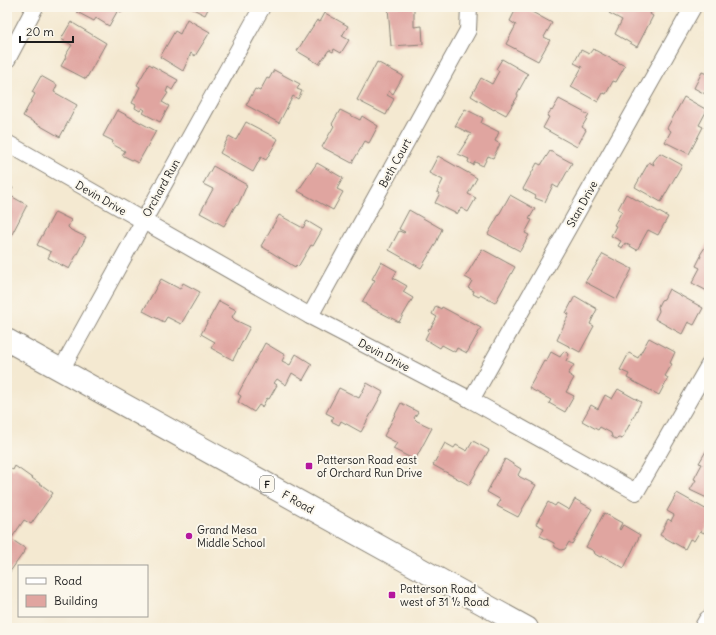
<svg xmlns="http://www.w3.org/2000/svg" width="716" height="635" font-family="Delius,sans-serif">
<rect width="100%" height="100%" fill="#fbf7ec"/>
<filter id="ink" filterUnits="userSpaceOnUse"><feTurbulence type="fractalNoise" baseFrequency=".025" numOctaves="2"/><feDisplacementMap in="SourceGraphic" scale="8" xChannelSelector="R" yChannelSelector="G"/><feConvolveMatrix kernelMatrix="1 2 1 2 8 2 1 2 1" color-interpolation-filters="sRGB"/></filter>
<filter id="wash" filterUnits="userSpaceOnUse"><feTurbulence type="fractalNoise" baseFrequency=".012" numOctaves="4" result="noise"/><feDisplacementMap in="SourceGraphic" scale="16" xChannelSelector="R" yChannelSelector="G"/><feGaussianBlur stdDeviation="0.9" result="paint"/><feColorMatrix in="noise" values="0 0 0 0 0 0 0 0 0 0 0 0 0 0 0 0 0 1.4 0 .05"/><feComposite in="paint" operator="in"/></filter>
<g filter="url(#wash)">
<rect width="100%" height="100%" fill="#f4e9d1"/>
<g id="blocks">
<g fill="#e0a5a0">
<path d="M79,7H124L121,12L118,10L109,26L96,18L94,21L77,12Z"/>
<path d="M189,7H209L205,15Z"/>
<path d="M388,7H414V27L422,26L423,44L391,46Z"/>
<path d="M517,7H523L552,23L544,37L550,40L538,61L506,44L516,25L510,21Z"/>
<path d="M612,7H653L650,14L653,16L637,47L615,34L622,20L609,13Z"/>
<path d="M325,13L348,26L342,36L349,40L341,53L334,49L333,52L329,50L319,64L297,51L317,20L320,22Z"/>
<path d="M187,19L210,32L195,56L191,53L183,71L160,57L175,31L180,34Z"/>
<path d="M71,22L106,43L86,79L61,66L66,57L65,56L72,45L61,39Z"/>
<path d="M593,49L625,66L616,82L613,81L606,94L603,93L598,102L571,87L582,67L574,63L581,50L589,54Z"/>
<path d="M502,59L528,74L517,94L518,96L506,115L495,109L494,110L471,96L481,78L492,84L499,71L496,69Z"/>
<path d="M377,62L403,76L393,94L389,91L387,95L394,99L386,115L357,100Z"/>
<path d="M149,64L178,80L172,90L168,87L166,92L168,93L162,102L169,106L160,122L143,113L145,110L142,108L140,111L135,108L136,105L132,103L140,87L137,85Z"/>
<path d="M274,70L300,84L297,89L302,91L298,99L293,96L279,123L246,105L255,89L260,91L267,78L269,79Z"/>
<path d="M709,70V96L694,88L702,72L707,74Z"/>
<path d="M41,76L57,85L54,92L77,105L60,137L23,116L35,94L32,92Z"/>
<path d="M684,97L707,110L699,125L703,127L689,154L665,142L671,131L667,128Z"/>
<path d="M559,99L589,115L582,127L586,130L577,147L543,128L549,117L547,116L551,110L552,111Z"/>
<path d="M465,109L483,118L481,123L499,132L495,141L500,144L493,158L488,156L483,166L475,162L473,165L468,162L469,159L458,154L471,134L455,126Z"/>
<path d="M117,110L156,131L138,163L122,155L125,151L112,144L113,141L103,136Z"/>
<path d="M340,110L360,120L362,116L378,126L369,143L365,141L352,163L322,147L334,126L332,124Z"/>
<path d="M246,122L278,139L266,160L261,157L253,172L220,153L229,136L236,140Z"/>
<path d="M550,151L572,163L558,188L553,185L545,202L535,198L536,196L523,189L537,163L541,165Z"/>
<path d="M660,153L682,165L661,202L635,187L649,162L654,165L653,162Z"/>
<path d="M438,156L477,178L468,194L476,198L468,212L461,208L457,214L435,203L440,193L437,192L443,180L429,173Z"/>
<path d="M317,163L343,178L337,189L343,192L333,210L298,191Z"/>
<path d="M213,166L247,185L238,205L235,206L224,226L200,213L213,189L203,184Z"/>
<path d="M7,185L13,188L9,195L27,205L10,238L7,236Z"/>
<path d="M626,194L668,217L658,235L648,230L637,250L625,243L622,248L618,246L621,241L611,236L616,226L614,225L622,211L618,209Z"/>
<path d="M510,195L535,209L529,219L532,220L525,233L529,235L520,251L488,234Z"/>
<path d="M409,210L442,229L435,245L421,268L389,250L399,231L404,233L405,232L399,229Z"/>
<path d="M55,212L71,220L68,227L71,230L86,237L69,269L48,258L51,252L37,245Z"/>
<path d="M279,215L303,228L307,221L322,230L313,246L311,245L298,267L296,265L295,267L261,246Z"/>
<path d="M709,241V292L692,283L700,268L696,266L701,256L700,255Z"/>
<path d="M482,249L515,267L495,303L480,295L479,297L473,294L474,291L468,288L472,281L465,277Z"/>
<path d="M603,254L632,269L617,299L585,282Z"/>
<path d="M381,262L397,271L393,278L407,286L403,292L413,298L399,322L366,305V304L362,302L375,280L372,279Z"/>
<path d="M161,279L180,289L183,283L200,292L181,324L167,317L164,322L143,311Z"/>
<path d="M669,289L703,308L694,325L688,322L682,334L655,319L659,311L658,306L661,300L664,299Z"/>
<path d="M575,296L597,309L590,324L594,326L580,352L557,340L569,314L566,313Z"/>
<path d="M219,301L236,310L232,317L235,320L250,327L233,360L211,348L215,342L201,334Z"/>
<path d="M436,306L441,309L442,307L481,328L467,353L457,348L455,352L442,345L440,348L425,339L429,331L428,330L429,328L430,329L437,317L432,314Z"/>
<path d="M649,338L675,352L670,363L672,364L665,376L668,378L659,395L627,378L629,374L620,370L629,353L638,358Z"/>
<path d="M265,343L285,355L282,361L290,365L296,354L312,364L303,380L292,373L286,385L277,379L274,383L277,385L269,399L267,398L262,407L259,405L254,412L238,402L241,396L238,394Z"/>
<path d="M564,351L569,354L566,361L574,365L568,374L574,378L566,392L574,396L565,412L549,403L551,400L529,388L544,361L546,362L551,352L560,357Z"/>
<path d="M367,383L383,392L361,432L341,421L339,425L331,421L334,417L326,413L339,388L359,398Z"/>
<path d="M618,389L641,402L622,439L619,438L616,439L612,437L611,433L600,427L598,430L582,421L591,405L598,409L605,395L612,399Z"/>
<path d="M401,403L418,412L414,418L417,421L432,428L415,460L393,449L397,443L384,436Z"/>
<path d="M473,441L489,450L469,485L433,465L445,443L454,448L456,445L467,451Z"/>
<path d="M709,446V499L690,490L696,480L694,479L702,464L699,463Z"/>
<path d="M505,459L521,469L518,475L520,477L536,485L518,517L497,506L501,500L487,492Z"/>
<path d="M7,466L13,470L15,466L53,493L31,524L24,520L11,539L26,549L7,576Z"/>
<path d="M677,493L709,511V523L704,533L700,531L694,541L690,539L685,549L660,535L668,519L671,521L674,515L667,511Z"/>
<path d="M575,499L592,509L572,544L569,542L565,549L561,550L555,547L554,543L540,536L544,528L536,524L548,502L555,506L557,503L569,510Z"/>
<path d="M604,513L622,523L619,529L620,530L623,525L640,535L624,568L603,556L600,557L595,554L594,551L586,547Z"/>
</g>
</g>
</g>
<g filter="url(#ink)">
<use href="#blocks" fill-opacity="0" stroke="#888276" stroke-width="1"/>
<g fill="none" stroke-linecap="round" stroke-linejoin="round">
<g stroke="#888276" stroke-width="18">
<g id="minor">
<path d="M7,60L35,7"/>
<path d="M7,143L310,316L471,400L636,492L709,365"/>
<path d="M310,316L468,30L469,7"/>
<path d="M61,370L262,7"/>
<path d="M471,400L693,7"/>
</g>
</g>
<g stroke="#888276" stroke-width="23">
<path id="tertiary" d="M705,628L709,621"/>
</g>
<g stroke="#888276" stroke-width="24">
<path id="primary" d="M7,340L527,628"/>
</g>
<use href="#minor" stroke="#fff" stroke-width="16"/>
<use href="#tertiary" stroke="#fff" stroke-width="21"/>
<use href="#primary" stroke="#fff" stroke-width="22"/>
</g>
</g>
<g fill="#b5179e" stroke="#fbf7ec" stroke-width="1.5">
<rect x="305" y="462" width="8" height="8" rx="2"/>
<circle cx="189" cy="536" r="4"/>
<rect x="388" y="591" width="8" height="8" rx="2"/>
</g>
<g text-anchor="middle" stroke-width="4" stroke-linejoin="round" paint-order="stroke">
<rect fill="#fbf7ec" stroke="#5f5e5a" stroke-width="1" x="260" y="476" width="14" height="16" rx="3"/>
<g font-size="10" font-weight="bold" fill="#1c1c1c">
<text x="267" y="488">F</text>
</g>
<g font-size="11" fill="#1c1c1c" stroke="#fbf7ec">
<text transform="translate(395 163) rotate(-61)" y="4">Beth Court</text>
<text transform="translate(161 188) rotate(-61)" y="4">Orchard Run</text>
<text transform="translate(101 198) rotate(30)" y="4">Devin Drive</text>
<text transform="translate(582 204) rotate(-61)" y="4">Stan Drive</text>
<text transform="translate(384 355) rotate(28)" y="4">Devin Drive</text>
<text transform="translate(298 502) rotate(29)" y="4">F Road</text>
</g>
<g font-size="11" fill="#1c1c1c" stroke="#fbf7ec" text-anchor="start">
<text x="317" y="464">Patterson Road east<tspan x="317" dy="13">of Orchard Run Drive</tspan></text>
<text x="197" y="534">Grand Mesa<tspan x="197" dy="13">Middle School</tspan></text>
<text x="400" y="593">Patterson Road<tspan x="400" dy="13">west of 31 ½ Road</tspan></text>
</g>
</g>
<rect width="716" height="635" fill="none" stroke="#fbf7ec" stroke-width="24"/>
<rect x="18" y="565" width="130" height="52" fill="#fbf7ec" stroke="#a29f99"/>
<rect x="26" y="578" width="20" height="6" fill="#ffffff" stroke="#a29f99"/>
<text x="54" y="585" font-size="12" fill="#1c1c1c">Road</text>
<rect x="26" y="595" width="20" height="12" fill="#e0a5a0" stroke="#a29f99"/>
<text x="54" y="605" font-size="12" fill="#1c1c1c">Building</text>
<path d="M20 36v6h53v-6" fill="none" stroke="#1c1c1c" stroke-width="2"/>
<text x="26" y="36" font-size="12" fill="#1c1c1c" stroke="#fbf7ec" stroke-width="3" paint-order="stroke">20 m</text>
</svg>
